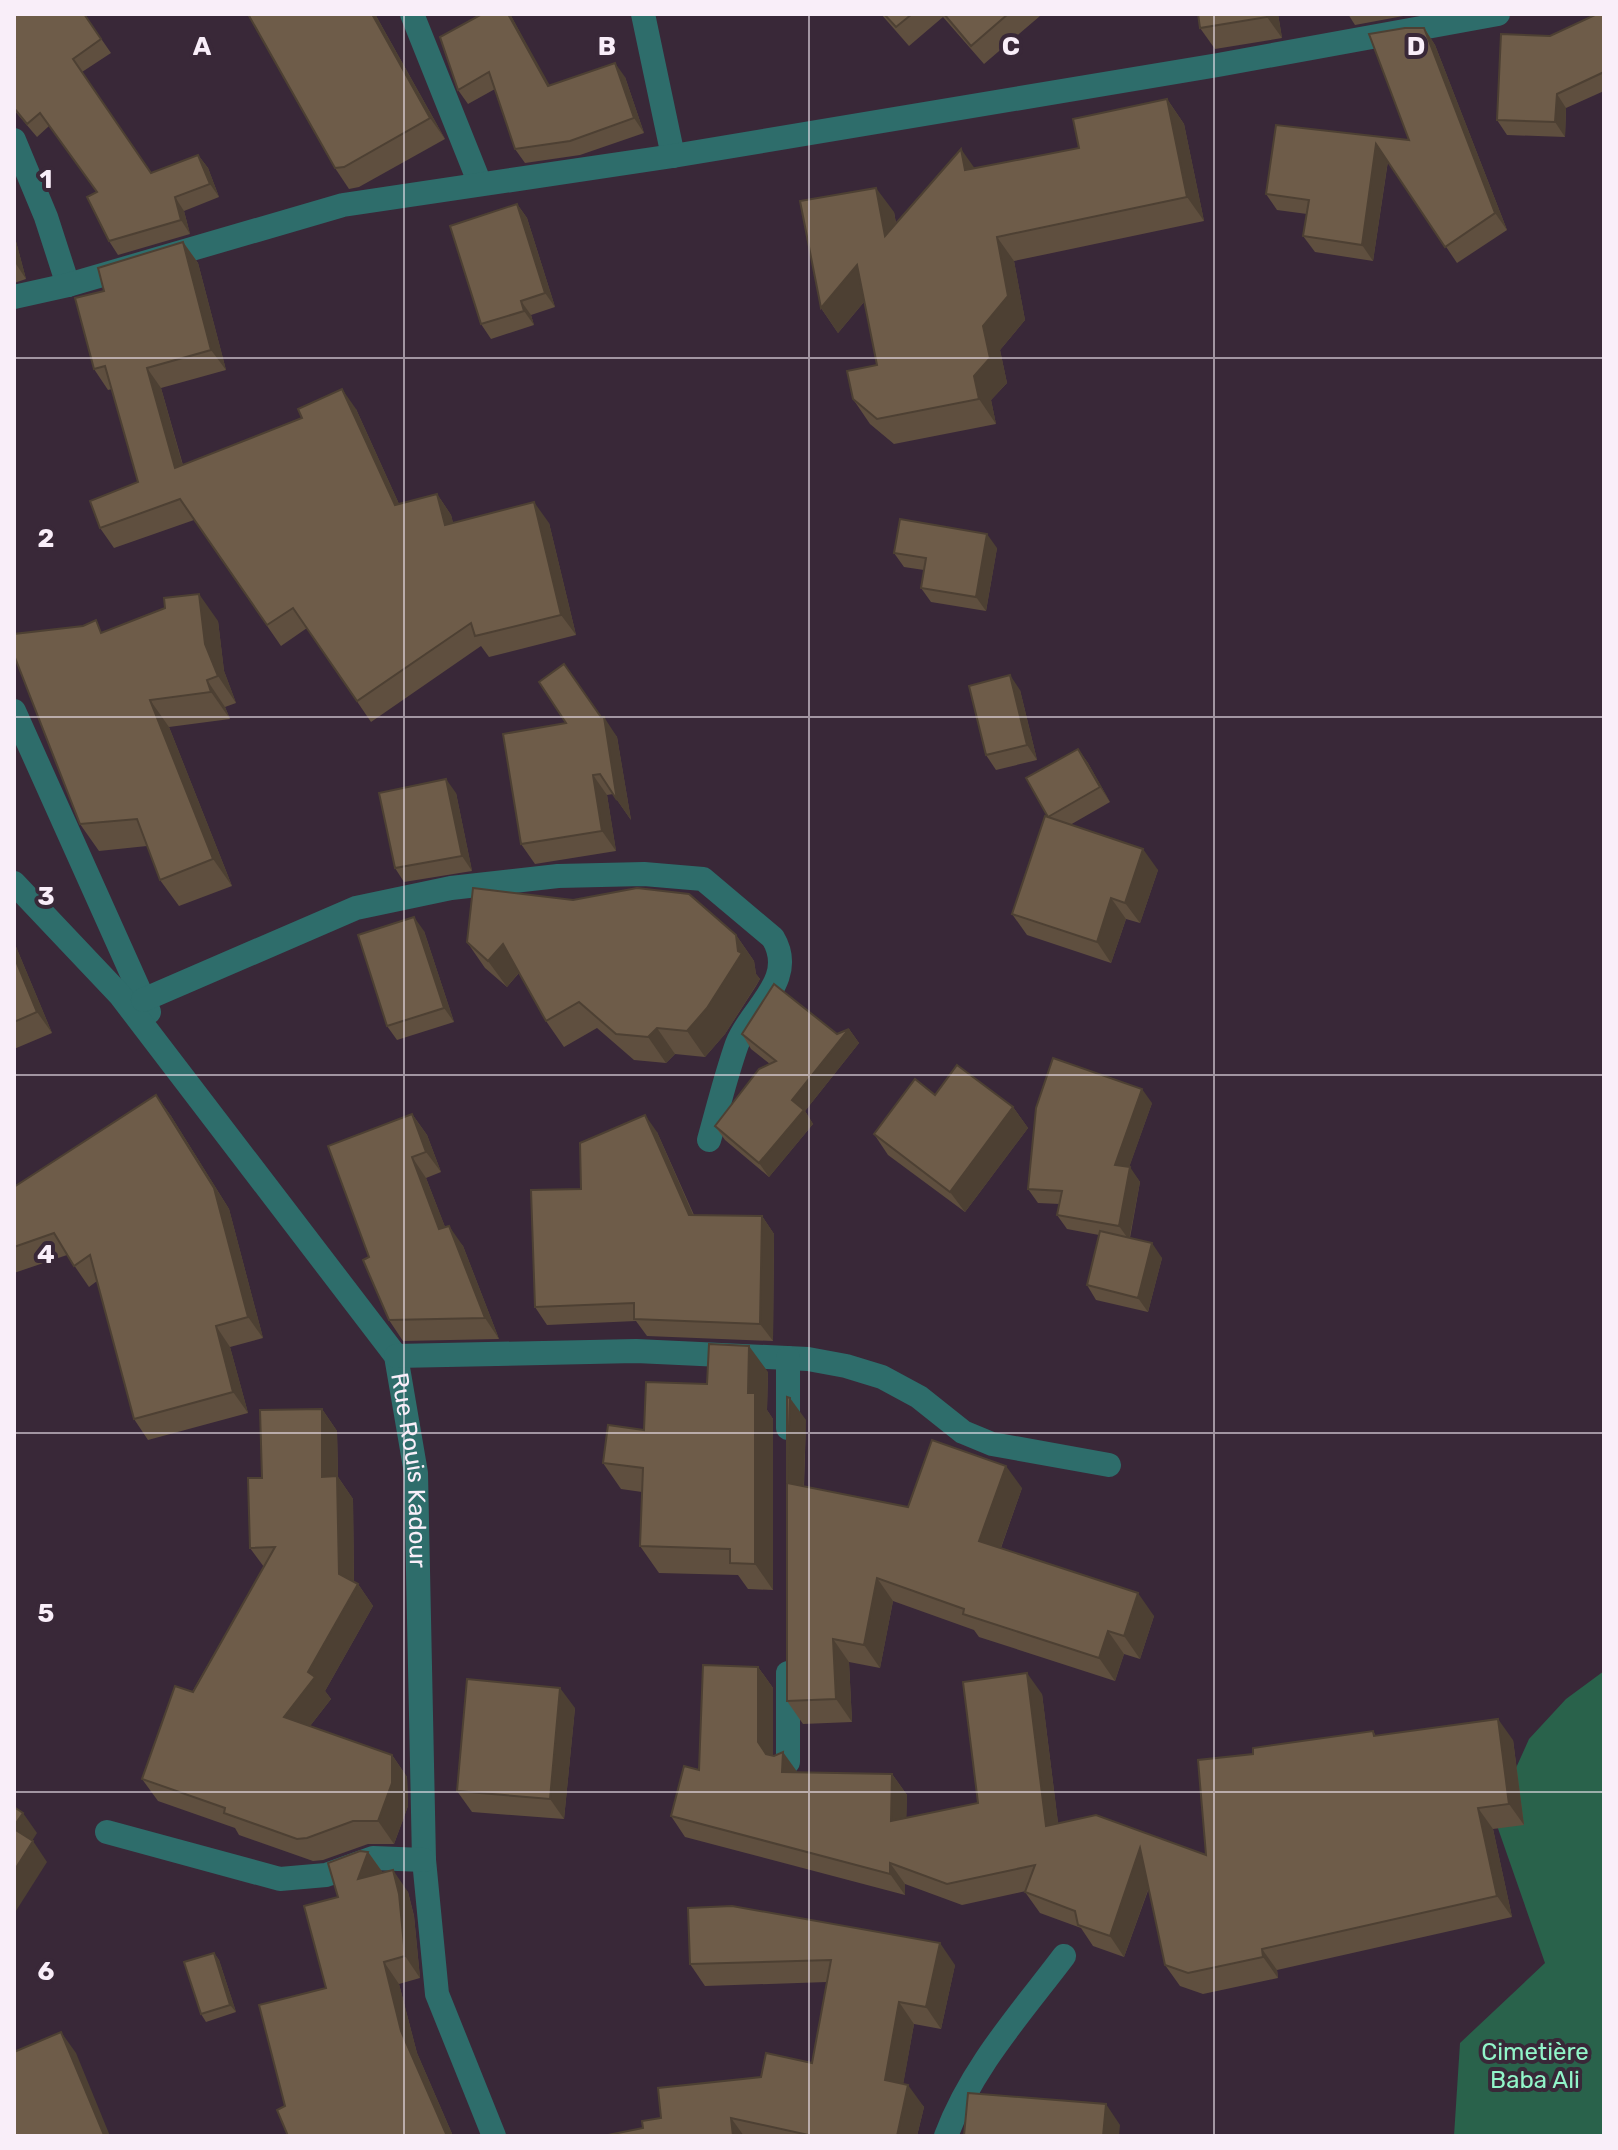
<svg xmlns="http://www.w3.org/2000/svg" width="1618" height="2150" font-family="Rubik,sans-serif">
<rect width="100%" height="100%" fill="#392838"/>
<path fill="#29624b" d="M1604,1671V2136H1454L1460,2043L1545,1963L1494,1817L1529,1739L1566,1699Z"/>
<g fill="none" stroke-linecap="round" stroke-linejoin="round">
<g stroke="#2e6d6b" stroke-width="24">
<path d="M412,14L480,184"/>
<path d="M643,14L673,156"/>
<path d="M14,140L46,217L68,285"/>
<path d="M14,297L68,285L343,205L673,156L1218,65L1498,14"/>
<path d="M14,711L149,1012"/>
<path id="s1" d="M14,883L120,995L396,1356L416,1473L424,1860L437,1994L494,2136"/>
<path d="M143,1000L356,908L451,888L558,876L644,874L703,879L773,938C798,980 750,1009 737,1044C726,1075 718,1108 709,1140"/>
<path d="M396,1356L636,1351L808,1359L846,1366L882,1377L919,1397L963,1432L992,1444L1109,1465"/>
<path d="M788,1358V1428"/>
<path d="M788,1673V1762"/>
<path d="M107,1832L280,1879L326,1875L373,1858L424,1860"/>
<path d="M946,2136C971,2068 1021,2013 1064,1956"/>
</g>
</g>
<g fill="#5f4f3f">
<path d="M84,14L111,53L82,72L151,173L198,155L208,168L219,197L184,211L190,234L118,255L109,241L97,192L49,126L37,137L14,110V58Z"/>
<path d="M248,14H375L445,139L359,187L349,189L335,168Z"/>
<path d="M482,14H510L549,86L625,77L644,133L580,155L525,163L515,149L495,89L468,104L458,90Z"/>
<path d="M881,14H1039L1040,16L984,64L943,17L909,46Z"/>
<path d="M1278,14L1282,38L1215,49L1200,28Z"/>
<path d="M1348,14H1414L1355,25Z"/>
<path d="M1604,14V91L1566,108L1565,137L1507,135L1497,120L1550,36Z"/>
<path d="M1424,28L1435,45L1507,230L1457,263L1388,161L1373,261L1315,252L1303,236L1307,214L1277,210L1266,194L1409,140Z"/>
<path d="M1167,99L1184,124L1204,221L1014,261L1025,320L1000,350L1007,383L991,400L996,424L894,444L870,424L853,399L877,365L864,302L838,333L821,308L894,212L896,223L974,168L1079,148Z"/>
<path d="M517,204L527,218L555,307L531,315L534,325L491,339L481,324Z"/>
<path d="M14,234L26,279L14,283Z"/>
<path d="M183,242L198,263L226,370L161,388L183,465L356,409L399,504L437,494L451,515L453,523H549L576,635L489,657L481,646L371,722L307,628L281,646L194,520L114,548L100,528L138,482L112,389L108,390L94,369L104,291Z"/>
<path d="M997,548L986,611L931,602L921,588L924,570L904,567L894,553Z"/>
<path d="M218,621L224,671L236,703L225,707L230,719L169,727L232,886L179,906L160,880L147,846L99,851L80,824L104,631Z"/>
<path d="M1020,690L1037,760L996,770L986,755Z"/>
<path d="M601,717L617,737L631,820L613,794L607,795L616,851L535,864L521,844Z"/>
<path d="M1078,749L1088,763L1110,802L1070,825L1158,870L1140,923L1126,919L1111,963L1027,935L1012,914L1048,817Z"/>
<path d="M456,793L472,871L404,882L395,868Z"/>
<path d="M424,931L454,1022L397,1040L387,1026Z"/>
<path d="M736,935L754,961L756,974L760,979L756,986L725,1034L705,1057L675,1054L666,1063L634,1060L597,1028L564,1047L546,1021L519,973L507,987L485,968L467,942Z"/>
<path d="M14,942L52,1033L14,1049Z"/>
<path d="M849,1029L859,1043L805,1111L813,1124L769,1177L725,1140L715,1126L770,1064L751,1049L742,1034H837Z"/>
<path d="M156,1095L171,1116L229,1209L263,1338L230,1347L248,1413L148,1440L134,1419L97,1281L89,1287L67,1255L14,1273V1187Z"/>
<path d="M935,1095L1013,1107L1028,1128L965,1212L888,1155L874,1134Z"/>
<path d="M1152,1103L1129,1167L1140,1182L1130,1238L1162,1258L1148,1312L1096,1300L1087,1285L1099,1235L1067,1229L1057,1215L1060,1204L1038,1203L1028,1189Z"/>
<path d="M412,1114L427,1135L441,1172L426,1178L445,1227L463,1246L499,1339L403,1341L389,1320L369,1257Z"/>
<path d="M657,1132L694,1215L762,1216L774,1234L773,1341L647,1336L636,1321L547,1325L535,1307L581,1189Z"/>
<path d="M768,1372L767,1410L773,1419V1590L748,1589L738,1575L659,1573L640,1546L642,1492L621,1489L603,1463L644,1430L707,1384Z"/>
<path d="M322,1409L337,1431L338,1477L353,1499L354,1582L358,1584L373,1606L325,1691L331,1699L310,1726L392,1755L407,1777L408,1806L394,1844H368L323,1860L313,1861L239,1835L235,1828L158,1801L142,1779L264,1567L250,1548L262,1478Z"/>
<path d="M806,1420L804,1487L908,1507L1022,1488L1001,1548L1154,1616L1140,1659L1124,1654L1115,1681L979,1637L974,1630L893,1601L880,1668L849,1662L852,1722L803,1724L787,1701Z"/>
<path d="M758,1667L773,1688V1756L797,1772L892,1774L907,1795L906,1818L978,1803L1042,1694L1058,1823L1206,1855L1253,1754L1373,1731L1376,1736L1513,1740L1524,1825L1493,1829L1512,1917L1277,1970L1278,1978L1203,1994L1180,1986L1165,1965L1149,1888L1124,1957L1093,1946L1081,1928L1040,1913L1025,1892L1026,1891L962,1905L905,1884V1895L685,1837L671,1816Z"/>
<path d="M575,1708L564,1819L472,1812L457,1791Z"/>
<path d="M368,1852L383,1873L408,1892L414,1916L420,1978L399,1984L417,2053L453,2136H288L285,2106L326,1988L338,1897Z"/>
<path d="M688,1908L955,1965L941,2029L914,2024L903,2084L924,2107L917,2136H603L643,2128L661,2118L761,2077L812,2063L827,1982L705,1986L690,1964Z"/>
<path d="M214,1953L219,1960L236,2012L206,2022L201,2014Z"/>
</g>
<g fill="#4d4033">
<path d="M372,14H375L445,139L430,118Z"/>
<path d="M508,14H510L558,100L548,86Z"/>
<path d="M1267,14H1278L1282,38L1267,17Z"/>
<path d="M1424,28L1435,45L1507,230L1495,213Z"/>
<path d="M615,63L625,77L644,133L634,118Z"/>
<path d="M1557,94L1566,108L1565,137L1555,122Z"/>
<path d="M1167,99L1184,124L1204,221L1187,197Z"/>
<path d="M1376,144L1388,160L1373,261L1362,245Z"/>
<path d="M961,149L978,173L965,170Z"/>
<path d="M198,155L208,168L219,197L210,184Z"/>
<path d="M876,188L894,212L902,260L885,236Z"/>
<path d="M175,197L184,211L190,234L181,220Z"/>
<path d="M517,204L527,218L555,307L545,293Z"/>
<path d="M14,234L26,279L14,261Z"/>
<path d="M997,237L1014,261L1025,320L1000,350L1007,383L991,400L996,424L979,399L974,376Z"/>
<path d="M183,242L198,263L226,370L211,350Z"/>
<path d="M857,265L874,290L838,333L821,308Z"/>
<path d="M521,301L531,315L534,325L524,311Z"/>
<path d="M147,368L161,388L189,488L175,468Z"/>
<path d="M342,389L356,409L409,526L395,505Z"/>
<path d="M437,494L451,515L459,545L445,525Z"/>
<path d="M534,502L549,523L576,635L561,615Z"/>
<path d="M987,534L997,548L986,611L976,597Z"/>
<path d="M199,594L218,621L224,671L236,703L218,676L205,644Z"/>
<path d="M1010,675L1020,690L1037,760L1027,745Z"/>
<path d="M207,680L225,707L230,719L211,692Z"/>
<path d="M150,700L169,727L232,886L213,859Z"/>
<path d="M604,717L617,737L631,820L617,800Z"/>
<path d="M1078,749L1088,763L1110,802L1100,787Z"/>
<path d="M593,775L607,795L616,851L602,831Z"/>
<path d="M446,779L456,793L472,871L462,856Z"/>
<path d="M1143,849L1158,870L1140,923L1125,903Z"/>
<path d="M1111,898L1126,919L1111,963L1097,942Z"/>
<path d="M414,917L424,931L454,1022L444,1008Z"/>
<path d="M736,935L754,961L756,974L760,979L725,1034L705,1057L687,1031L738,951Z"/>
<path d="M14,942L52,1033L37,1012L14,956Z"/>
<path d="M503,944L521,970L507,987L488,961Z"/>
<path d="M657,1028L675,1054L666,1063L648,1037Z"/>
<path d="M849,1029L859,1043L805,1111L813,1124L769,1177L759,1163L792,1100Z"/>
<path d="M1142,1089L1152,1103L1125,1179L1115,1165Z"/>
<path d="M156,1095L171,1116L229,1209L263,1338L248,1317Z"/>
<path d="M1013,1107L1028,1128L965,1212L950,1192Z"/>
<path d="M412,1114L427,1135L441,1172L426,1152Z"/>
<path d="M645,1115L657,1132L701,1233L689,1215Z"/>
<path d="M412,1157L426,1178L454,1250L439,1229Z"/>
<path d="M1130,1167L1140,1182L1129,1240L1119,1226Z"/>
<path d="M762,1216L774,1234L773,1341L760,1324Z"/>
<path d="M449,1226L463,1246L499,1339L485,1318Z"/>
<path d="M1152,1243L1162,1258L1148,1312L1138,1298Z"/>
<path d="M216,1326L230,1347L248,1413L233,1392Z"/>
<path d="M749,1346L768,1372L767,1410L773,1419V1590L755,1564L748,1393Z"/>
<path d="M790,1398L806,1420L803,1506L787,1483Z"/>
<path d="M322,1409L337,1431L338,1477L353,1499L354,1590L358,1584L373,1606L325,1691L331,1699L300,1739L284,1717L308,1672L339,1574L322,1477Z"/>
<path d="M1006,1466L1022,1488L995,1564L979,1541Z"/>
<path d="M877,1578L893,1601L880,1668L864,1645Z"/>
<path d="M1138,1593L1154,1616L1140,1659L1124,1636Z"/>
<path d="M1108,1631L1124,1654L1115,1681L1099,1658Z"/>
<path d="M833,1639L849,1662L852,1722L836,1699Z"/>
<path d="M758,1667L773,1688V1763L758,1742Z"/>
<path d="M1027,1673L1042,1694L1061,1847L1046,1826Z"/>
<path d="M560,1688L575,1708L564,1819L550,1799Z"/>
<path d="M1498,1719L1513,1740L1524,1825L1509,1804Z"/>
<path d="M783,1752L798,1773L782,1772Z"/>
<path d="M392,1755L407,1777L408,1806L394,1844L378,1821Z"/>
<path d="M892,1774L907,1795L906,1842L891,1821Z"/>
<path d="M1478,1808L1493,1829L1512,1917L1497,1896Z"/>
<path d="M23,1813L37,1833L27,1849L14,1830V1826Z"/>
<path d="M33,1841L47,1862L14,1914V1871Z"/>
<path d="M1140,1848L1155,1870L1124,1957L1110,1936Z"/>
<path d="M368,1852L383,1873L358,1879Z"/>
<path d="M890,1863L905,1884V1895L890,1874Z"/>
<path d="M393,1870L408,1892L414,1916L420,1978L405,1956Z"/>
<path d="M940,1943L955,1965L941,2029L926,2007Z"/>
<path d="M1262,1949L1277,1970L1278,1978L1263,1957Z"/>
<path d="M214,1953L219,1960L236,2012L230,2005Z"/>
<path d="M384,1962L399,1984L417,2053L453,2136H447L401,2031Z"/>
<path d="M899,2002L914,2024L900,2102L885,2080Z"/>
<path d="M61,2032L76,2053L110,2136H104Z"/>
<path d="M908,2085L924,2107L917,2136H897Z"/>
<path d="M1106,2104L1120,2125L1119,2136H1103Z"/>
<path d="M731,2118L744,2136H733Z"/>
</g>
<g fill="#6e5c49" stroke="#4d4033" stroke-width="2">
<path d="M14,14H84L101,39L73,59L151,173L198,155L210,184L175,197L181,220L109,241L87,197L97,192L40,113L27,124L14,108V58L15,57L14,55Z"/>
<path d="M248,14H372L430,118L344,167L335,168Z"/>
<path d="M482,14H508L548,86L615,63L634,118L570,141L515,149L489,72L458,90L440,37Z"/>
<path d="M884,14H912L896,27Z"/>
<path d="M944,14H1008L971,46Z"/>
<path d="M1198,14H1267V17L1200,28Z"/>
<path d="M1597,14H1604V72L1557,94L1555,122L1497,120L1501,34L1550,36Z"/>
<path d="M1405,28H1424L1495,213L1445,247L1376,144L1362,245L1303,236L1309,200L1266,194L1276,125L1409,140L1369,34Z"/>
<path d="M1167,99L1187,197L997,237L1008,296L983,326L990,358L974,376L979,399L877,419L853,399L847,371L877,365L857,265L821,308L800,201L876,188L885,236L961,149L965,170L1079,148L1073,119Z"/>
<path d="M517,204L545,293L521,301L524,311L481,324L450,226Z"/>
<path d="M183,242L211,350L147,368L175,468L302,418L298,409L342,389L395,505L437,494L445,525L534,502L561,615L475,636L471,623L357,701L293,608L267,625L180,499L100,528L90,501L138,482L105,366L94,369L75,298L104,291L98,268Z"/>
<path d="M900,519L987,534L976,597L921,588L926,558L894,553Z"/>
<path d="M199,594L205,644L218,676L207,680L211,692L150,700L213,859L160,880L137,819L80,824L14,655V634L83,626L96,620L101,633L165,608L164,598Z"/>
<path d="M564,664L601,717H604L617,800L600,774L593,775L602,831L521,844L503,734L566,723L539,682Z"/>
<path d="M1010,675L1027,745L986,755L969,686Z"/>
<path d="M1078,749L1100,787L1048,817L1026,778Z"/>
<path d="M446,779L462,856L395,868L379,793Z"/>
<path d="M1045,816L1143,849L1125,903L1111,898L1097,942L1012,914Z"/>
<path d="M473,888L573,900L637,888L689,894L736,935L738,951L742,953L707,1008L687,1031L657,1028L648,1037L616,1034L579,1002L546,1021L503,944L488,961L467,942Z"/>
<path d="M414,917L444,1008L387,1026L358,935Z"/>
<path d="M14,956L37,1012L14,1022Z"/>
<path d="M774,984L837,1034L849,1029L792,1100L804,1110L759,1163L715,1126L759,1069L776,1061L742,1034Z"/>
<path d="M1053,1058L1142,1089L1115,1165L1130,1167L1119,1226L1057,1215L1062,1191L1028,1189L1036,1108Z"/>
<path d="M957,1065L1013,1107L950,1192L874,1134L915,1079L935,1095Z"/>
<path d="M156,1095L214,1188L248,1317L216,1326L233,1392L134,1419L90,1255L74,1266L54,1233L14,1247V1187Z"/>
<path d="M412,1114L426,1152L412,1157L439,1229L449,1226L485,1318L389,1320L363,1260L369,1257L328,1146Z"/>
<path d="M645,1115L689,1215L762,1216L760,1324L634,1319V1303L535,1307L531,1190L581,1189L580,1143Z"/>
<path d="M1100,1231L1152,1243L1138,1298L1087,1285Z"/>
<path d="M709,1344L749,1346L748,1393H755V1564L730,1563V1549L640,1546L643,1468L603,1463L608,1425L644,1430L646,1382L707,1384Z"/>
<path d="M787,1397L790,1398L787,1483L908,1507L932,1440L1006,1466L979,1541L1138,1593L1124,1636L1108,1631L1099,1658L963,1614L964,1609L877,1578L864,1645L833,1639L836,1699L787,1701Z"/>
<path d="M322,1409V1477L337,1476L339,1574L358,1584L308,1672L315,1677L284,1717L392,1755V1783L378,1821H353L307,1838L297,1839L224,1813L225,1808L142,1779L175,1686L193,1692L275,1547L250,1548L248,1478H262L260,1410Z"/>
<path d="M703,1665L758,1667V1742L766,1754L774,1756L783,1752L782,1772L892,1774L891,1821L978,1803L963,1682L1027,1673L1046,1826L1096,1815L1206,1855L1198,1760L1253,1754V1748L1373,1731L1374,1736L1498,1719L1509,1804L1478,1808L1497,1896L1262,1949L1263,1957L1188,1973L1165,1965L1140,1848L1110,1936L1078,1925L1075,1911L1025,1892L1035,1865L947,1884L890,1863V1874L671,1816L684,1766L699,1770Z"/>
<path d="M467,1679L560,1688L550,1799L457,1791Z"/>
<path d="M14,1807L23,1813L14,1826Z"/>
<path d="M14,1829L33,1841L14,1871Z"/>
<path d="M360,1851L368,1852L358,1879L393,1870L399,1894L405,1956L384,1962L401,2031L447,2136H288L277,2110L285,2106L259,2005L326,1988L304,1906L338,1897L328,1863Z"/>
<path d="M732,1906L940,1943L926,2007L899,2002L885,2080L908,2085L897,2136H813L731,2118L733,2136H603L643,2128L642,2121L661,2118L658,2088L761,2077L766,2053L812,2063L831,1960L690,1964L688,1908Z"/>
<path d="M214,1953L230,2005L201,2014L184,1962Z"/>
<path d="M61,2032L104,2135L14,2136V2052Z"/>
<path d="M968,2093L1106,2104L1103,2136H964Z"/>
</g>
<path fill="none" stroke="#f9eef9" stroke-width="2" stroke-opacity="0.55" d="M404,14V2136M809,14V2136M1214,14V2136M14,358H1604M14,717H1604M14,1075H1604M14,1433H1604M14,1792H1604"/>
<g text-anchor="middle" stroke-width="8" stroke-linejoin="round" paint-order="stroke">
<g font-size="24" fill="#f9eef9" stroke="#392838">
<text dy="8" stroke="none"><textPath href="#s1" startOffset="724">Rue Rouis Kadour</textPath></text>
</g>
<g font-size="24" fill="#91f5c9" stroke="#392838">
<text x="1535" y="2060">Cimetière<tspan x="1535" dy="28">Baba Ali</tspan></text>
</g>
</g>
<g font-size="26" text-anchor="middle" font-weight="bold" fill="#f9eef9" stroke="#392838" stroke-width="8" stroke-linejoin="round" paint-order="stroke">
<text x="202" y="55">A</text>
<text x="607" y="55">B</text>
<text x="1011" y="55">C</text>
<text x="1416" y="55">D</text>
<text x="46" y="188">1</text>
<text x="46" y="547">2</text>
<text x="46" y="905">3</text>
<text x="46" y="1263">4</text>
<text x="46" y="1622">5</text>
<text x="46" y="1980">6</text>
</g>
<rect width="1618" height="2150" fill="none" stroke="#f9eef9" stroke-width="32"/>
</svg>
